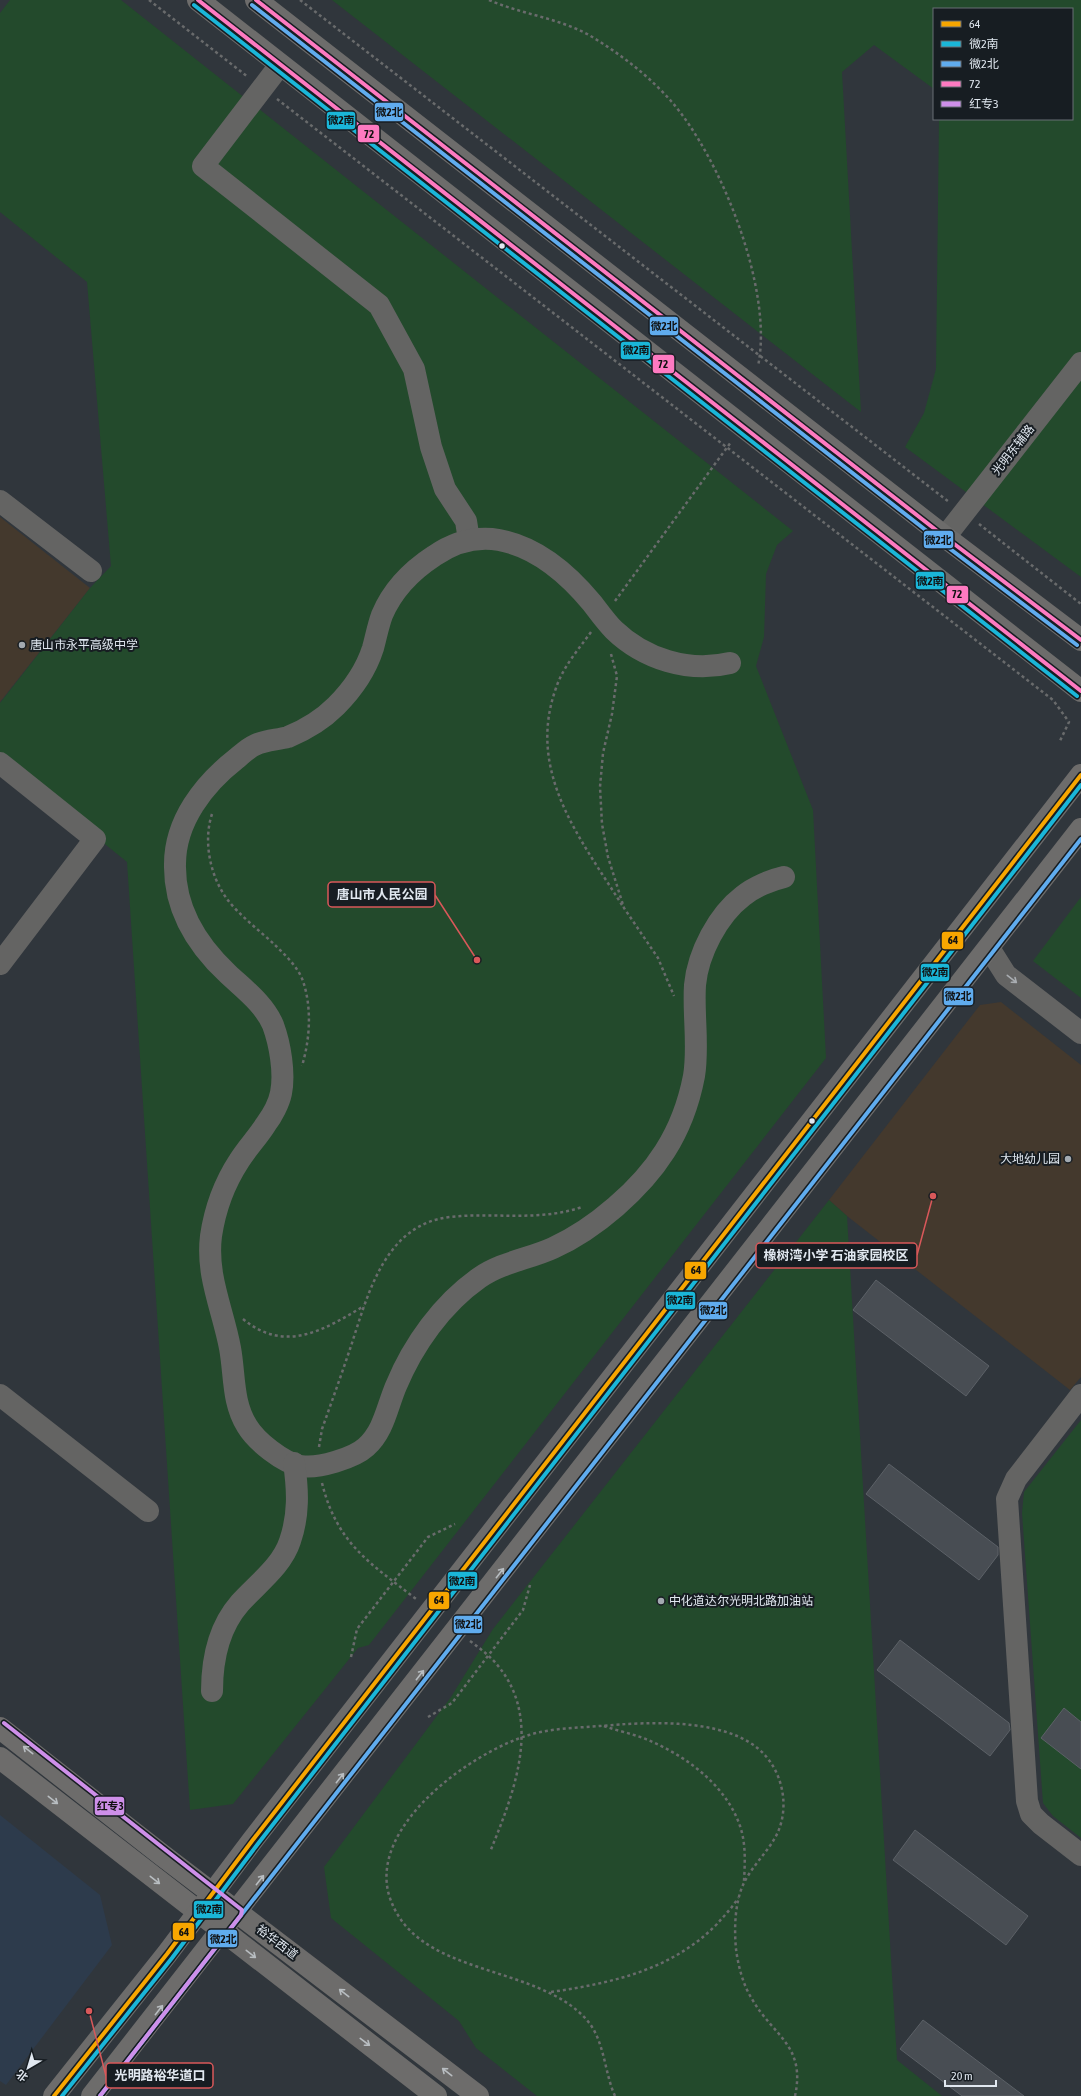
<svg xmlns="http://www.w3.org/2000/svg" width="1081" height="2096" font-family="'Asap Condensed','Noto Sans SC',sans-serif">
<rect width="100%" height="100%" fill="#30363c"/>
<path fill="#2d3b4c" d="M0,1815L100,1895L112,1945L6,2085L0,2081Z"/>
<g fill="#44392d">
<path d="M0,517L90,588L0,702Z"/>
<path d="M1001,1002L1081,1065V1377L1070,1390L847,1216L829,1200L980,1005Z"/>
</g>
<g fill="#234a2c">
<path d="M10,0H121L793,531L777,545L766,574L764,637L756,666L813,810L826,1058L369,1645L358,1648L233,1804L190,1810L127,862L0,759V703L90,588L111,566L87,282L0,212V13Z"/>
<path d="M332,0H1081V577L905,447L924,413L936,369L939,119H1072V9H934V89L874,45L842,72L861,412Z"/>
<path d="M1081,897V998L1033,961Z"/>
<path d="M829,1200L847,1216L897,2060L942,2096H537L476,2048L459,2021L331,1918L324,1867L451,1697L493,1629Z"/>
<path d="M1081,1420V1838L1053,1816L1043,1803L1022,1513L1024,1492Z"/>
</g>
<g fill="#484d53" stroke="#5c6167">
<path d="M876,1280L989,1366L966,1396L853,1310Z"/>
<path d="M889,1464L998,1547V1555L979,1580L866,1494Z"/>
<path d="M900,1640L1009,1723L1010,1730L990,1756L877,1670Z"/>
<path d="M1064,1708L1081,1722V1769L1041,1738Z"/>
<path d="M915,1830L1028,1916L1006,1945L893,1860Z"/>
<path d="M923,2020L1024,2096H962L900,2049Z"/>
</g>
<g fill="none" stroke-linecap="round" stroke-linejoin="round">
<g stroke="#696b6c" stroke-width="2.5" stroke-dasharray="3 3" stroke-linecap="butt">
<path d="M149,0L248,77"/>
<path d="M300,0L949,502"/>
<path d="M489,0C521,14 558,18 589,35C619,53 648,75 671,101C721,158 774,291 758,366"/>
<path d="M277,99L1053,700L1069,722L1059,743"/>
<path d="M979,524L1081,604"/>
<path d="M615,601L731,442"/>
<path d="M591,632C578,650 563,667 556,688C526,772 580,838 622,905"/>
<path d="M611,654L617,676L612,714L603,753L600,787L602,824L608,857L624,908L658,958L674,996"/>
<path d="M212,814C203,841 210,876 227,899C239,915 260,931 275,945C286,956 298,967 303,981C312,1008 310,1039 302,1066"/>
<path d="M243,1319C285,1354 324,1330 364,1306"/>
<path d="M319,1447L322,1429C332,1401 342,1373 351,1346C368,1294 385,1224 450,1217C494,1212 539,1222 582,1207"/>
<path d="M322,1483C337,1544 370,1563 416,1599"/>
<path d="M470,1641C481,1649 491,1657 499,1667C543,1722 513,1795 490,1852"/>
<path d="M351,1657L357,1629L428,1537L455,1524"/>
<path d="M428,1717L452,1703L523,1610L530,1585"/>
<path d="M604,1726C618,1731 634,1734 648,1740C686,1756 726,1785 740,1826C746,1843 745,1863 744,1881"/>
<path d="M551,1992C612,1983 672,1970 717,1924C724,1916 732,1908 738,1898"/>
<path d="M615,2096C604,2072 605,2040 586,2019C534,1962 414,1978 389,1895C369,1825 472,1752 529,1735C552,1728 576,1728 600,1726C648,1722 740,1715 771,1763C785,1784 788,1813 776,1836C767,1853 751,1867 743,1885C735,1903 734,1928 736,1949C738,1965 743,1985 752,1999C773,2036 806,2045 795,2096"/>
</g>
<g stroke="#646463" stroke-width="22">
<path d="M280,65L203,166L379,305L414,369L431,447L445,489L466,521L469,540"/>
<path d="M0,501L91,571"/>
<path d="M945,537L1081,363"/>
<path d="M730,663C689,673 644,659 614,630C606,622 599,612 592,603C568,574 538,547 499,540C476,536 453,543 434,556C411,571 393,589 382,615C378,626 376,637 373,648C366,670 352,690 336,706C323,719 305,730 288,737C277,740 265,740 255,745C248,748 242,754 236,759C204,784 175,821 175,864C174,908 197,945 228,974C245,990 264,1004 273,1025C280,1044 285,1073 281,1093C279,1103 272,1116 266,1124C258,1137 247,1148 239,1161C224,1184 215,1209 211,1236C206,1276 223,1310 230,1348C235,1375 232,1402 247,1426C256,1441 283,1463 301,1466C318,1469 354,1458 366,1447C384,1431 387,1407 396,1386C413,1345 442,1304 479,1278C502,1262 529,1259 553,1248C595,1229 641,1189 665,1151C679,1129 689,1102 694,1076C699,1046 693,1015 695,985C698,953 718,915 743,896C754,887 771,880 784,877"/>
<path d="M0,763L95,839L0,964"/>
<path d="M989,948L1006,975L1081,1033"/>
<path d="M0,1395L148,1511"/>
<path d="M1081,1395L1016,1479L1007,1499L1027,1801L1031,1814L1041,1824L1081,1855"/>
<path d="M212,1691C212,1660 219,1627 240,1603C257,1584 282,1566 290,1541C299,1515 298,1490 294,1463"/>
</g>
<g stroke="#6d6c6b" stroke-width="22">
<path d="M198,0L1081,691"/>
<path d="M256,0L945,537L1081,640"/>
<path d="M0,1728L162,1855L478,2096"/>
<path d="M0,1758L436,2096"/>
<path d="M54,2096L167,1954L252,1841L1081,775"/>
<path d="M92,2096L1081,829"/>
</g>
<g stroke="#171d22" stroke-width="7">
<path id="bus-1" d="M54,2096L167,1954L252,1841L1081,775"/>
</g>
<g stroke="#171d22" stroke-width="7">
<g id="bus-2">
<path d="M194,5L1077,696"/>
<path d="M62,2096L172,1958L257,1845L1081,785"/>
</g>
</g>
<g stroke="#171d22" stroke-width="7">
<g id="bus-3">
<path d="M252,5L941,542L1077,645"/>
<path d="M100,2096L1081,839"/>
</g>
</g>
<g stroke="#171d22" stroke-width="7">
<g id="bus-4">
<path d="M198,0L1081,691"/>
<path d="M256,0L945,537L1081,640"/>
</g>
</g>
<g stroke="#171d22" stroke-width="7">
<path id="bus-5" d="M4,1723L242,1910L241,1915L100,2096"/>
</g>
<use href="#bus-1" stroke="#f7a600" stroke-width="4"/>
<use href="#bus-2" stroke="#1ab6d8" stroke-width="4"/>
<use href="#bus-3" stroke="#60acee" stroke-width="4"/>
<use href="#bus-4" stroke="#fe7ac1" stroke-width="4"/>
<use href="#bus-5" stroke="#ce8fe9" stroke-width="4"/>
</g>
<defs><path id="oneway-shaft" d="M-6 0H5M1.5-3L5.5 0L1.5 3" fill="none" stroke-width="1.6" stroke-linecap="round" stroke-linejoin="round"/></defs>
<use stroke="#a9adb1" href="#oneway-shaft" transform="translate(1012 979) rotate(38)"/>
<g stroke="#b8bdc1">
<use href="#oneway-shaft" transform="translate(500 1573) rotate(-52)"/>
<use href="#oneway-shaft" transform="translate(420 1675) rotate(-52)"/>
<use href="#oneway-shaft" transform="translate(28 1750) rotate(-142)"/>
<use href="#oneway-shaft" transform="translate(340 1778) rotate(-52)"/>
<use href="#oneway-shaft" transform="translate(53 1800) rotate(38)"/>
<use href="#oneway-shaft" transform="translate(155 1880) rotate(38)"/>
<use href="#oneway-shaft" transform="translate(260 1880) rotate(-52)"/>
<use href="#oneway-shaft" transform="translate(251 1954) rotate(38)"/>
<use href="#oneway-shaft" transform="translate(344 1993) rotate(-142)"/>
<use href="#oneway-shaft" transform="translate(159 2010) rotate(-52)"/>
<use href="#oneway-shaft" transform="translate(365 2042) rotate(37)"/>
<use href="#oneway-shaft" transform="translate(447 2072) rotate(-142)"/>
</g>
<g fill="#e1e8f0" stroke="#171d22" stroke-width="1.5">
<circle cx="502" cy="246" r="3.5"/>
<circle cx="812" cy="1121" r="3.5"/>
</g>
<g fill="#a3aab1" stroke="#171d22" stroke-width="1.5">
<circle cx="22" cy="645" r="4"/>
<circle cx="1068" cy="1159" r="4"/>
<circle cx="661" cy="1601" r="4"/>
</g>
<g text-anchor="middle" stroke-width="4" stroke-linejoin="round" paint-order="stroke">
<g font-size="12" fill="#e1e8f0" stroke="#171d22">
<text transform="translate(1013 450) rotate(-52)" y="4">光明东辅路</text>
<text transform="translate(277 1942) rotate(37)" y="4">裕华西道</text>
</g>
<g font-size="12" fill="#e1e8f0" stroke="#171d22" text-anchor="start">
<text x="30" y="649">唐山市永平高级中学</text>
<text x="1060" y="1163" text-anchor="end">大地幼儿园</text>
<text x="669" y="1605">中化道达尔光明北路加油站</text>
</g>
</g>
<path fill="none" stroke="#d9585a" stroke-width="1.5" d="M477 960L435 895M933 1196L917 1255M89 2011L106 2076"/>
<g fill="#d9585a" stroke="#171d22" stroke-width="1.5">
<circle cx="477" cy="960" r="4"/>
<circle cx="933" cy="1196" r="4"/>
<circle cx="89" cy="2011" r="4"/>
</g>
<g fill="#171d22" stroke="#d9585a" stroke-width="1.5">
<rect x="328" y="882" width="107" height="25" rx="4"/>
<rect x="756" y="1243" width="161" height="25" rx="4"/>
<rect x="106" y="2063" width="107" height="25" rx="4"/>
</g>
<g font-size="13" text-anchor="middle" font-weight="bold" fill="#e1e8f0">
<text x="382" y="899">唐山市人民公园</text>
<text x="836" y="1260">橡树湾小学 石油家园校区</text>
<text x="160" y="2080">光明路裕华道口</text>
</g>
<g stroke="#171d22" stroke-width="1.5">
<rect x="374" y="102" width="30" height="20" rx="4" fill="#60acee"/>
<rect x="326" y="111" width="30" height="19" rx="4" fill="#1ab6d8"/>
<rect x="357" y="124" width="23" height="19" rx="4" fill="#fe7ac1"/>
<rect x="649" y="316" width="30" height="20" rx="4" fill="#60acee"/>
<rect x="620" y="341" width="31" height="19" rx="4" fill="#1ab6d8"/>
<rect x="652" y="354" width="23" height="20" rx="4" fill="#fe7ac1"/>
<rect x="923" y="530" width="31" height="19" rx="4" fill="#60acee"/>
<rect x="915" y="571" width="30" height="19" rx="4" fill="#1ab6d8"/>
<rect x="946" y="585" width="23" height="19" rx="4" fill="#fe7ac1"/>
<rect x="941" y="931" width="23" height="19" rx="4" fill="#f7a600"/>
<rect x="920" y="963" width="30" height="19" rx="4" fill="#1ab6d8"/>
<rect x="943" y="987" width="31" height="19" rx="4" fill="#60acee"/>
<rect x="684" y="1261" width="23" height="19" rx="4" fill="#f7a600"/>
<rect x="665" y="1291" width="31" height="19" rx="4" fill="#1ab6d8"/>
<rect x="698" y="1301" width="30" height="19" rx="4" fill="#60acee"/>
<rect x="447" y="1571" width="31" height="19" rx="4" fill="#1ab6d8"/>
<rect x="428" y="1591" width="22" height="19" rx="4" fill="#f7a600"/>
<rect x="453" y="1615" width="30" height="19" rx="4" fill="#60acee"/>
<rect x="94" y="1796" width="31" height="20" rx="4" fill="#ce8fe9"/>
<rect x="193" y="1900" width="31" height="19" rx="4" fill="#1ab6d8"/>
<rect x="172" y="1922" width="23" height="19" rx="4" fill="#f7a600"/>
<rect x="207" y="1929" width="31" height="19" rx="4" fill="#60acee"/>
</g>
<g font-size="11" text-anchor="middle" font-weight="bold" fill="#111">
<text x="389" y="116">微2北</text>
<text x="341" y="124">微2南</text>
<text x="369" y="138">72</text>
<text x="664" y="330">微2北</text>
<text x="636" y="354">微2南</text>
<text x="663" y="368">72</text>
<text x="938" y="544">微2北</text>
<text x="930" y="585">微2南</text>
<text x="957" y="598">72</text>
<text x="953" y="944">64</text>
<text x="935" y="976">微2南</text>
<text x="958" y="1000">微2北</text>
<text x="696" y="1274">64</text>
<text x="680" y="1304">微2南</text>
<text x="713" y="1314">微2北</text>
<text x="462" y="1585">微2南</text>
<text x="439" y="1604">64</text>
<text x="468" y="1628">微2北</text>
<text x="110" y="1810">红专3</text>
<text x="209" y="1913">微2南</text>
<text x="184" y="1936">64</text>
<text x="223" y="1943">微2北</text>
</g>
<rect x="933" y="8" width="140" height="112" fill="#171d22" stroke="#686e74"/>
<rect x="941" y="21" width="20" height="6" fill="#f7a600" stroke="#686e74"/>
<text x="969" y="28" font-size="12" fill="#e1e8f0">64</text>
<rect x="941" y="41" width="20" height="6" fill="#1ab6d8" stroke="#686e74"/>
<text x="969" y="48" font-size="12" fill="#e1e8f0">微2南</text>
<rect x="941" y="61" width="20" height="6" fill="#60acee" stroke="#686e74"/>
<text x="969" y="68" font-size="12" fill="#e1e8f0">微2北</text>
<rect x="941" y="81" width="20" height="6" fill="#fe7ac1" stroke="#686e74"/>
<text x="969" y="88" font-size="12" fill="#e1e8f0">72</text>
<rect x="941" y="101" width="20" height="6" fill="#ce8fe9" stroke="#686e74"/>
<text x="969" y="108" font-size="12" fill="#e1e8f0">红专3</text>
<g transform="translate(28 2068) rotate(218)" stroke="#171d22" stroke-width="3" paint-order="stroke">
<path d="M0-3L7 15L0 10L-7 15Z" fill="#e1e8f0"/>
<text y="-6" font-size="11" font-weight="bold" text-anchor="middle" fill="#e1e8f0">北</text>
</g>
<path d="M945 2080v6h51v-6" fill="none" stroke="#e1e8f0" stroke-width="2"/>
<text x="951" y="2080" font-size="12" fill="#e1e8f0" stroke="#171d22" stroke-width="3" paint-order="stroke">20 m</text>
</svg>
